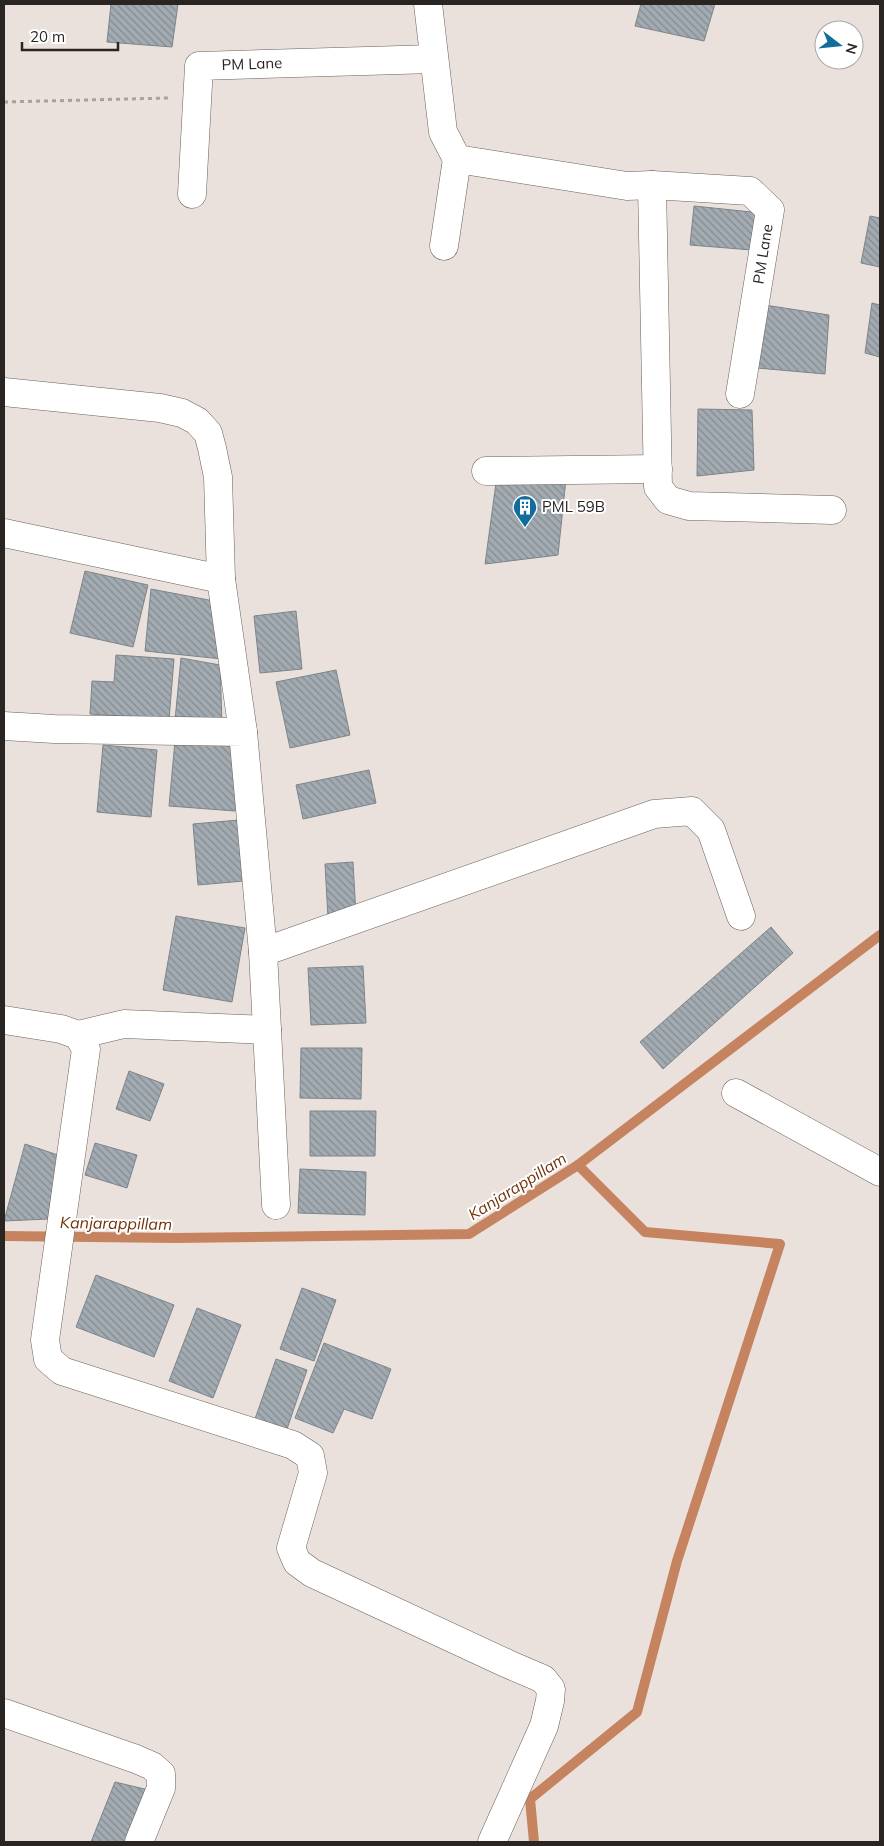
<svg xmlns="http://www.w3.org/2000/svg" width="884" height="1846" font-family="Mulish,sans-serif">
<defs>
<pattern id="building-back-hatch" width="6" height="6" patternUnits="userSpaceOnUse" patternTransform="scale(1.25)"><rect width="6" height="6" fill="#a2abb1"/><path d="M-1 5l2 2M0 0l6 6M5-1l2 2" fill="none" stroke="#848b90"/></pattern>
</defs>
<rect width="100%" height="100%" fill="#ebe1dc"/>
<g fill="none" stroke-linecap="round" stroke-linejoin="round">
<g stroke="#c68360" stroke-width="10">
<path d="M4,1236L175,1238L469,1234L578,1165L880,935"/>
<path d="M534,1842L530,1799L637,1712L677,1561L780,1244L645,1232L578,1165"/>
</g>
</g>
<g fill="url(#building-back-hatch)" stroke="#7c858b">
<path d="M111,4H178L172,47L107,42Z"/>
<path d="M641,4H715L704,41L635,26Z"/>
<path d="M694,206L761,213L752,250L690,245Z"/>
<path d="M870,216L880,218V267L861,263Z"/>
<path d="M872,303L880,305V357L865,353Z"/>
<path d="M765,305L829,315L825,374L757,368Z"/>
<path d="M698,409L752,410L754,470L697,476Z"/>
<path d="M566,479L558,555L485,564L496,483Z"/>
<path d="M85,571L148,585L133,647L70,633Z"/>
<path d="M151,589L214,601L222,659L145,651Z"/>
<path d="M296,611L302,669L260,673L254,616Z"/>
<path d="M116,655L174,659L169,720L90,714L92,681L114,682Z"/>
<path d="M181,658L220,665L222,724L175,720Z"/>
<path d="M336,670L350,735L290,748L276,682Z"/>
<path d="M175,741L240,746L235,811L169,806Z"/>
<path d="M103,745L157,750L151,817L97,812Z"/>
<path d="M369,770L376,803L303,819L296,785Z"/>
<path d="M239,820L244,881L198,885L193,824Z"/>
<path d="M353,862L356,916L328,918L325,864Z"/>
<path d="M176,916L245,928L232,1002L163,990Z"/>
<path d="M771,927L793,953L663,1069L640,1042Z"/>
<path d="M363,966L366,1023L311,1025L308,968Z"/>
<path d="M301,1048H362L361,1099L300,1098Z"/>
<path d="M129,1071L164,1084L150,1121L116,1109Z"/>
<path d="M310,1111H376L375,1156H310Z"/>
<path d="M95,1143L137,1155L127,1188L85,1175Z"/>
<path d="M25,1144L58,1155L48,1219L4,1221Z"/>
<path d="M300,1169L366,1172L365,1215L298,1213Z"/>
<path d="M96,1275L174,1305L154,1357L76,1327Z"/>
<path d="M302,1288L336,1300L314,1361L280,1349Z"/>
<path d="M197,1308L241,1325L213,1398L169,1381Z"/>
<path d="M324,1343L391,1369L372,1419L344,1409L333,1433L295,1418Z"/>
<path d="M276,1359L307,1370L287,1429L255,1419Z"/>
<path d="M115,1782L153,1791L133,1842H91Z"/>
</g>
<g fill="none" stroke-linecap="round" stroke-linejoin="round">
<g stroke="#69605b" stroke-width="29">
<g id="minor">
<path d="M428,4L443,132L457,159L627,186L652,185L750,191L770,210L740,394"/>
<path d="M652,185L658,487L668,500L689,506L832,510"/>
<path d="M192,194L199,66L434,59"/>
<path d="M444,246L457,159"/>
<path d="M4,392L160,408L182,413L197,421L208,433L212,448L218,477L221,579L243,732"/>
<path d="M486,471L658,469"/>
<path d="M4,533L221,579"/>
<path d="M4,726L54,729L243,732L263,952L654,814L692,811L711,830L741,916"/>
<path d="M263,952L276,1205"/>
<path d="M4,1020L61,1029L78,1035L86,1049L45,1340L48,1359L62,1371L293,1445L310,1456L313,1473L291,1548L297,1562L312,1573L508,1664L543,1679L551,1689L550,1701L544,1726L492,1842"/>
<path d="M78,1035L124,1024L267,1030"/>
<path d="M736,1093L880,1172"/>
<path d="M4,1713L136,1759L152,1766L161,1774V1788L139,1842"/>
</g>
</g>
<path stroke="#a8a09c" stroke-width="3" stroke-dasharray="4 4" stroke-linecap="butt" d="M4,102L168,98"/>
<use href="#minor" stroke="#fff" stroke-width="28"/>
</g>
<defs>
<g id="building-pin" transform="scale(1.25)"><path d="M0 17L-7.5 6A9.5 9.5 0 1 1 7.5 6Z" fill="#136d9c" stroke="#fff"/><path d="M-4-6H4V6H1V3H-1V6H-4ZM-2.5-4.3h1.7v1.8h-1.7ZM.8-4.3h1.7v1.8H.8ZM-2.5-1h1.7V.8h-1.7ZM.8-1h1.7V.8H.8Z" fill="#fff"/></g>
</defs>
<g fill-rule="evenodd">
<use href="#building-pin" x="525" y="507"/>
</g>
<g text-anchor="middle" stroke-width="4" stroke-linejoin="round" paint-order="stroke">
<g font-size="15" fill="#292523" stroke="#fff">
<text transform="translate(252 64) rotate(-2)" y="5">PM Lane</text>
<text transform="translate(763 254) rotate(-81)" y="5">PM Lane</text>
</g>
<g font-size="15" fill="#292523" stroke="#fff" text-anchor="start">
<text x="542" y="512">PML 59B</text>
</g>
<g font-size="16" font-style="italic" fill="#703209" stroke="#fff">
<text transform="translate(517 1186) rotate(-32)" y="6">Kanjarappillam</text>
<text transform="translate(116 1223) rotate(1)" y="6">Kanjarappillam</text>
</g>
</g>
<rect width="884" height="1846" fill="none" stroke="#292523" stroke-width="10"/>
<g transform="translate(839 45) rotate(106)"><circle r="24" fill="#ffffff" stroke="#a9a8a7"/>
<path d="M0-4L9 19L0 12L-9 19Z" fill="#136d9c"/>
<text y="-8" font-size="14" font-weight="bold" text-anchor="middle" fill="#292523">N</text>
</g>
<path d="M22 42v8h96v-8" fill="none" stroke="#292523" stroke-width="2.5"/>
<text x="30" y="42" font-size="15" fill="#292523" stroke="#ffffff" stroke-width="4" paint-order="stroke">20 m</text>
</svg>
